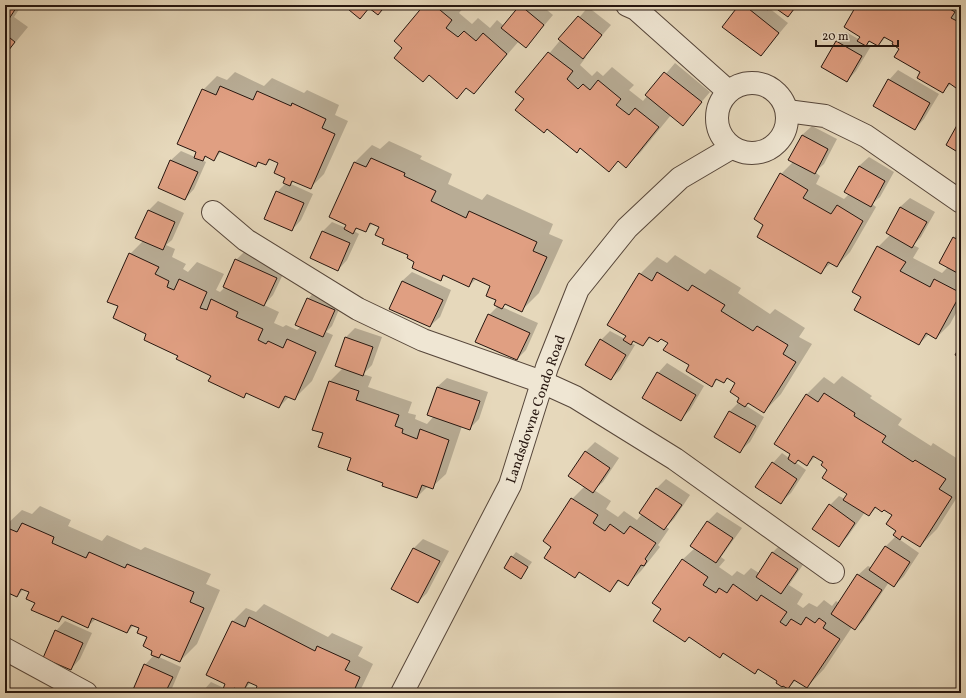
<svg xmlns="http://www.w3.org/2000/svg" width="966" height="698" font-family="Vollkorn,serif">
<rect width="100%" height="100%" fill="#e6d8bb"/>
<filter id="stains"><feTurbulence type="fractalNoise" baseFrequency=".005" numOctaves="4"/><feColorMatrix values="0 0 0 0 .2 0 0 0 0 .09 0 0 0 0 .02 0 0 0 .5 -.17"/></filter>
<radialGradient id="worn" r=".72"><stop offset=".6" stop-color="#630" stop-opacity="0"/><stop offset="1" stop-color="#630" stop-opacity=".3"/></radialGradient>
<g fill="#0003">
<path d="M5,5H22L14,17L28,27L5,55Z"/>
<path d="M425,5H464L465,6L459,13L472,24L478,18L490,28L497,20L504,26L521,5H541L553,15L526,47L519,41L474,93L467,87L457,98L404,48Z"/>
<path d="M740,5H771L769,8L788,23L761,55Z"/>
<path d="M857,5H961V87L951,84L943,91L921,72L894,42L886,37L878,45L870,41L867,44L871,46L856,71L847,81L822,67L836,41L846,32L860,40L861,36Z"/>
<path d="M588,7L611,25L584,56L586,57L580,65L592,76L597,71L603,76L612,67L634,85L629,90L643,101L675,63L710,92L682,125L671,115L640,153L626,166L619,160L581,148L576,152L517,92Z"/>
<path d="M898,70L939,94L924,119L915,129L889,80Z"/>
<path d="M235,72L264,86L272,78L304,93L307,90L339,105L335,115L348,121L324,174L310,188L294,181L291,184L313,194L301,220L292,230L277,192L286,183L287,177L280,162L271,159L266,164L260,162L255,166L222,151L214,159L207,156L202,160L206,162L194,189L185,199L159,187L171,160L181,151L195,157L198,152L203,90L217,76L227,80Z"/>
<path d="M812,126L837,139L824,164L815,172L820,176L816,184L844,199L849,194L859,166L869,157L894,172L880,197L872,204L876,207L850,252L837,266L831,263L821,272L764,225L781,174L793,162L789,160L802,135Z"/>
<path d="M389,141L422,156L420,159L452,174L448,184L482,200L487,194L553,224L549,234L563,240L539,293L522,310L506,303L502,307L538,323L526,350L517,359L489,315L498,306L491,286L477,278L469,286L445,275L440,280L385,238L380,226L373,223L365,231L358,228L354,231L359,234L347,260L338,270L311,258L323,231L332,222L346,228L355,162L372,145L380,149Z"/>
<path d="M910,198L935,212L921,237L913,245L919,248L913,258L942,273L948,267L954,238L961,231V304L950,324L936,338L929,334L919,344L862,297L878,247L891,234L900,207Z"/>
<path d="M158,201L184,213L172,240L166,245L175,249L172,257L186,264L183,269L188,272L197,262L224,274L216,290L220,292L225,287L236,260L246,250L286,268L273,295L264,305L279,312L274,323L283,327L286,325L297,330L301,327L308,299L317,289L343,300L332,326L326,332L333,335L312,381L294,399L290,396L279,407L247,393L244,396L148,333L119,306L130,254L144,240L137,237L149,210Z"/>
<path d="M675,255L705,274L710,269L741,288L738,293L770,314L775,309L805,328L799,337L812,344L781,394L764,412L749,402L745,405L764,417L750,442L740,451L715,436L730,411L739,402L741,397L737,382L728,378L724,382L718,379L712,385L669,343L661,338L651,337L643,345L634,340L631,343L635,345L620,370L611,379L601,340L610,331L625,339L627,336L640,274L657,257L667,263Z"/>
<path d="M412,272L451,290L440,317L430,326L402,281Z"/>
<path d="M355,328L382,337L372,365L363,374L372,377L368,387L412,402L408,413L416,415L415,419L427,424L434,416L428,414L437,387L447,378L488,392L479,419L470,428L462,426L446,474L432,487L428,486L417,497L384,483L324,433L313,429L330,381L343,368L346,337Z"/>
<path d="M667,363L704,386L690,410L680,420L658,373Z"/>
<path d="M842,376L872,396L870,398L902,419L898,425L931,446L933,443L961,461L956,471L961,474V491L937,529L920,546L903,535L899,539L919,553L904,576L894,586L889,582L864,620L855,629L852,627L824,669L807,687L796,680L788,688L759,668L755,673L724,652L720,657L663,609L682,560L695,548L692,546L708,521L717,512L742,528L721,557L725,560L719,567L732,576L737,571L744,575L751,568L759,573L773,552L782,543L807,559L789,585L803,594L797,604L803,608L809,603L817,607L824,600L832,606L836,601L839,603L858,575L868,566L872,568L886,546L896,536L897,530L893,515L877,507L869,515L865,512L848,536L839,546L830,505L839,496L845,499L848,494L824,462L815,457L807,465L798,459L795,462L806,470L791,493L781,502L773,463L782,453L789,458L792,454L775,443L807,394L824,377L834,384Z"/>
<path d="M595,442L619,458L603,482L594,490L611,501L606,509L618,517L624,511L637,520L642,514L640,513L657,488L666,479L690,495L674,519L666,527L669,529L658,545L660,547L641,571L627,585L620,580L610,591L580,571L575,577L552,547L544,541L572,499L585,486V452Z"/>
<path d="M40,506L71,520L68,526L102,541L107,535L141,550L145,547L211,574L206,584L220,590L197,644L180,661L163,654L159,657L181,667L170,693L133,692L145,665L154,655L148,637L140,627L134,625L127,632L96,619L88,626L64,616L59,621L36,603L30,592L24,589L17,596L7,592L5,594V526L22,510L32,514Z"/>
<path d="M423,539L449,551L427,593L418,602L393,589L414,548Z"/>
<path d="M516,552L532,562L521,577L512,557Z"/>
<path d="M5,597L8,598L5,605Z"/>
<path d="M264,604L328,637L332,633L363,647L358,656L373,664L359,693H259L258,686L251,682L243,691L236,687L232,691L236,693H201L211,682L224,688L233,621L246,608L256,612Z"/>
<path d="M65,621L92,633L80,659L71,669L56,631Z"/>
</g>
<g fill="#e09f82" stroke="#26160f">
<path d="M5,5H18L5,25Z"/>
<path d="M343,5H386L378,15L369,8L360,19Z"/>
<path d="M424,5H434L452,20L446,28L458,37L464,31L476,41L483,33L507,54L474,94L466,88L457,99L429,75L423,82L394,58L402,48L394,41Z"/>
<path d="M520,5L544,25L526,48L501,28Z"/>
<path d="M739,5H744L779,33L761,56L722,27Z"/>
<path d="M762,5H797L788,17L771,5L768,10Z"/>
<path d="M855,5H943L955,12L951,18L961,23V88L957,86L956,88L949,83L943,93L917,78L920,72L894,57L899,49L892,44L893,42L884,37L878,46L869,41L866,46L857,41L860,37L844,27L856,6Z"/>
<path d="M578,16L602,35L583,59L558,39Z"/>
<path d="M5,34L15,42L5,55Z"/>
<path d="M836,41L862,56L847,82L821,67Z"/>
<path d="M548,52L573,71L567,79L578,89L583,84L590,90L598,80L621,99L616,105L629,115L635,108L659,127L626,168L618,161L609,172L580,148L577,153L547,129L544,133L515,110L524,99L515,92Z"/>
<path d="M664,72L702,102L683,126L645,95Z"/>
<path d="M888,79L930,103L915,130L873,106Z"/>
<path d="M220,86L253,100L257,91L291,106L292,103L326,119L322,128L335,134L311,189L292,181L290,186L283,183L285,178L274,173L278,163L269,159L266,165L258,162L256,167L219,151L214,161L205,156L203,161L194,158L196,152L177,144L202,89L216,95Z"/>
<path d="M961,118V154L946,145Z"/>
<path d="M802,135L828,149L815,174L788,160Z"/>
<path d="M371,158L405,173L404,176L436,191L431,201L466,218L469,211L537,242L533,251L547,257L522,312L505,304L502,309L494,305L496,300L486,296L490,286L473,278L469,287L443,275L441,281L412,268L414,262L407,258L408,255L382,244L384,239L375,235L379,227L370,223L366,232L356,228L353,234L344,229L346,225L329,217L354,162L366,167Z"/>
<path d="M170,160L198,172L185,200L158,188Z"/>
<path d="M859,166L885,181L871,207L844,192Z"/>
<path d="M780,173L808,190L803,198L831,214L837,205L863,221L837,267L828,262L821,274L757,237L763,225L754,219Z"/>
<path d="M276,191L304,203L292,231L264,219Z"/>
<path d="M900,207L927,222L912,248L886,233Z"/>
<path d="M148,210L175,222L163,250L135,238Z"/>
<path d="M322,231L350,243L338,271L310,258Z"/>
<path d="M953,237L961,242V275L939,263Z"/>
<path d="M877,246L906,262L900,271L930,287L934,279L961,293L936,339L926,333L919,345L854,310L861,297L852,292Z"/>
<path d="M129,253L159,267L155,274L169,281L167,287L174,290L179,279L207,292L200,308L207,310L211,299L238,312L236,317L263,329L258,340L266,344L268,341L283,348L287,339L316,352L295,400L285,396L279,408L246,393L244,398L208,381L211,376L176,359L178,356L144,340L146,334L113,318L118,306L107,302Z"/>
<path d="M235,259L277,278L264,306L223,287Z"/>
<path d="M657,272L688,291L692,285L725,305L721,311L753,331L757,326L788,345L783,354L796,362L764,413L748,403L745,407L737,402L739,398L730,392L735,383L727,378L724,383L716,379L712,387L686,371L689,365L663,350L668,343L661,339L658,342L649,337L643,346L633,341L631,345L623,340L626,336L607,325L639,273L652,281Z"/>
<path d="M402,281L443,300L430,327L389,309Z"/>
<path d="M307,298L335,310L323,337L295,325Z"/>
<path d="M488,314L530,333L517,360L475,342Z"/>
<path d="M345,337L373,347L363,376L335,366Z"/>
<path d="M600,339L626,355L611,380L585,365Z"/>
<path d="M961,344V358L955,355Z"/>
<path d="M657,372L696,395L681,421L642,398Z"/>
<path d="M329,381L359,391L356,400L399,415L395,426L403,429L402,433L417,439L420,429L449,440L433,489L422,485L417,498L382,486L383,483L347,470L351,458L318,447L323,433L312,430Z"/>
<path d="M437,387L480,401L470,430L427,415Z"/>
<path d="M824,393L855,413L854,416L886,436L882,442L913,462L915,460L946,479L939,489L952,497L920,547L902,536L900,540L893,535L896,531L886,524L892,515L884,510L882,512L875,507L869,516L843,500L847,494L822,478L827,470L821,465L823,462L813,456L807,466L798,460L795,464L788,459L790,454L774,444L806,394L818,402Z"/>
<path d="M729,411L756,426L740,453L714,437Z"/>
<path d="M585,451L610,468L593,493L568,476Z"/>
<path d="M772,462L797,479L781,504L755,487Z"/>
<path d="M656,488L682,505L664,530L639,513Z"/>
<path d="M571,498L598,515L593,523L605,531L610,524L624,534L630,526L656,543L645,559L647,561L644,566L641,565L628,586L618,580L610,592L579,572L575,578L544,558L551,547L543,541Z"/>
<path d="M829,504L855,523L839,547L812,529Z"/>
<path d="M707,521L733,538L716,563L690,546Z"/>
<path d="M22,523L54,537L52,543L86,558L89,552L125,568L127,564L194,592L190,602L204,608L180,662L161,654L159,658L151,655L152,651L143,646L147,637L137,633L139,628L131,625L127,633L92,618L88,628L62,616L59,622L31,610L35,603L26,599L29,592L21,589L17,597L6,592L5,594V527L17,532Z"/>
<path d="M885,546L910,562L894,587L869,570Z"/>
<path d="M413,548L440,561L418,603L391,589Z"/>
<path d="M772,552L798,569L781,594L756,577Z"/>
<path d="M511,556L528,567L521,579L504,568Z"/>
<path d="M682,559L708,577L703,585L716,593L719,588L727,593L733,584L757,601L761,595L787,612L780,622L786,626L791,619L801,625L806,617L815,623L819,618L826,623L823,628L840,639L807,688L794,680L788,689L783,686L782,687L776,683L777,681L758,669L755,674L723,653L720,658L689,637L685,642L653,621L661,609L652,603Z"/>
<path d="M857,574L882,590L855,630L831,614Z"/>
<path d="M249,617L315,651L317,646L350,661L345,670L360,677L353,693H257L255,692L257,686L248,682L243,692L234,688L232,693L223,689L225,684L206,675L232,621L245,627Z"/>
<path d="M55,630L83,643L71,670L43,658Z"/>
<path d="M144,664L173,677L165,693L132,692Z"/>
</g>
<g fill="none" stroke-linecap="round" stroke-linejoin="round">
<g stroke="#56463a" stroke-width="24">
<g id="minor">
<path d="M627,5L636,9L728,91"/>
<circle cx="752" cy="118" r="35"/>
<path d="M787,111L825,116L866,136L961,202"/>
<path d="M213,212L246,240L358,309L423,340L542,382L575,397L675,459L833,572"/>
<path d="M5,649L86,693"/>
<path d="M402,693L510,485L547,367L578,289L627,228L680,178L731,148"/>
</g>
</g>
<use href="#minor" stroke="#efe6d3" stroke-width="22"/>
</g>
<g text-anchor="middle" stroke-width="4" stroke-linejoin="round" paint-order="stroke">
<g font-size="14" fill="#26160f" stroke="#efe6d3">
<text transform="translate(535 409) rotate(-71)" y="5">Landsdowne Condo Road</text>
</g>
</g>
<rect width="966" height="698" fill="none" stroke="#e6d8bb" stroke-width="20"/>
<rect x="6" y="6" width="954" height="686" fill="none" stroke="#26160f" stroke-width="2"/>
<rect x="10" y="10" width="946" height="678" fill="none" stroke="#26160f"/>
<path d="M816 40v6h82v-6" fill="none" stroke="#26160f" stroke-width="2"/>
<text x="822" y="40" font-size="12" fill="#26160f" stroke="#efe6d3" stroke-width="3" paint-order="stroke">20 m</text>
<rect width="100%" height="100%" filter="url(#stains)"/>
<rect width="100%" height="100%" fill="url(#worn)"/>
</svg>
